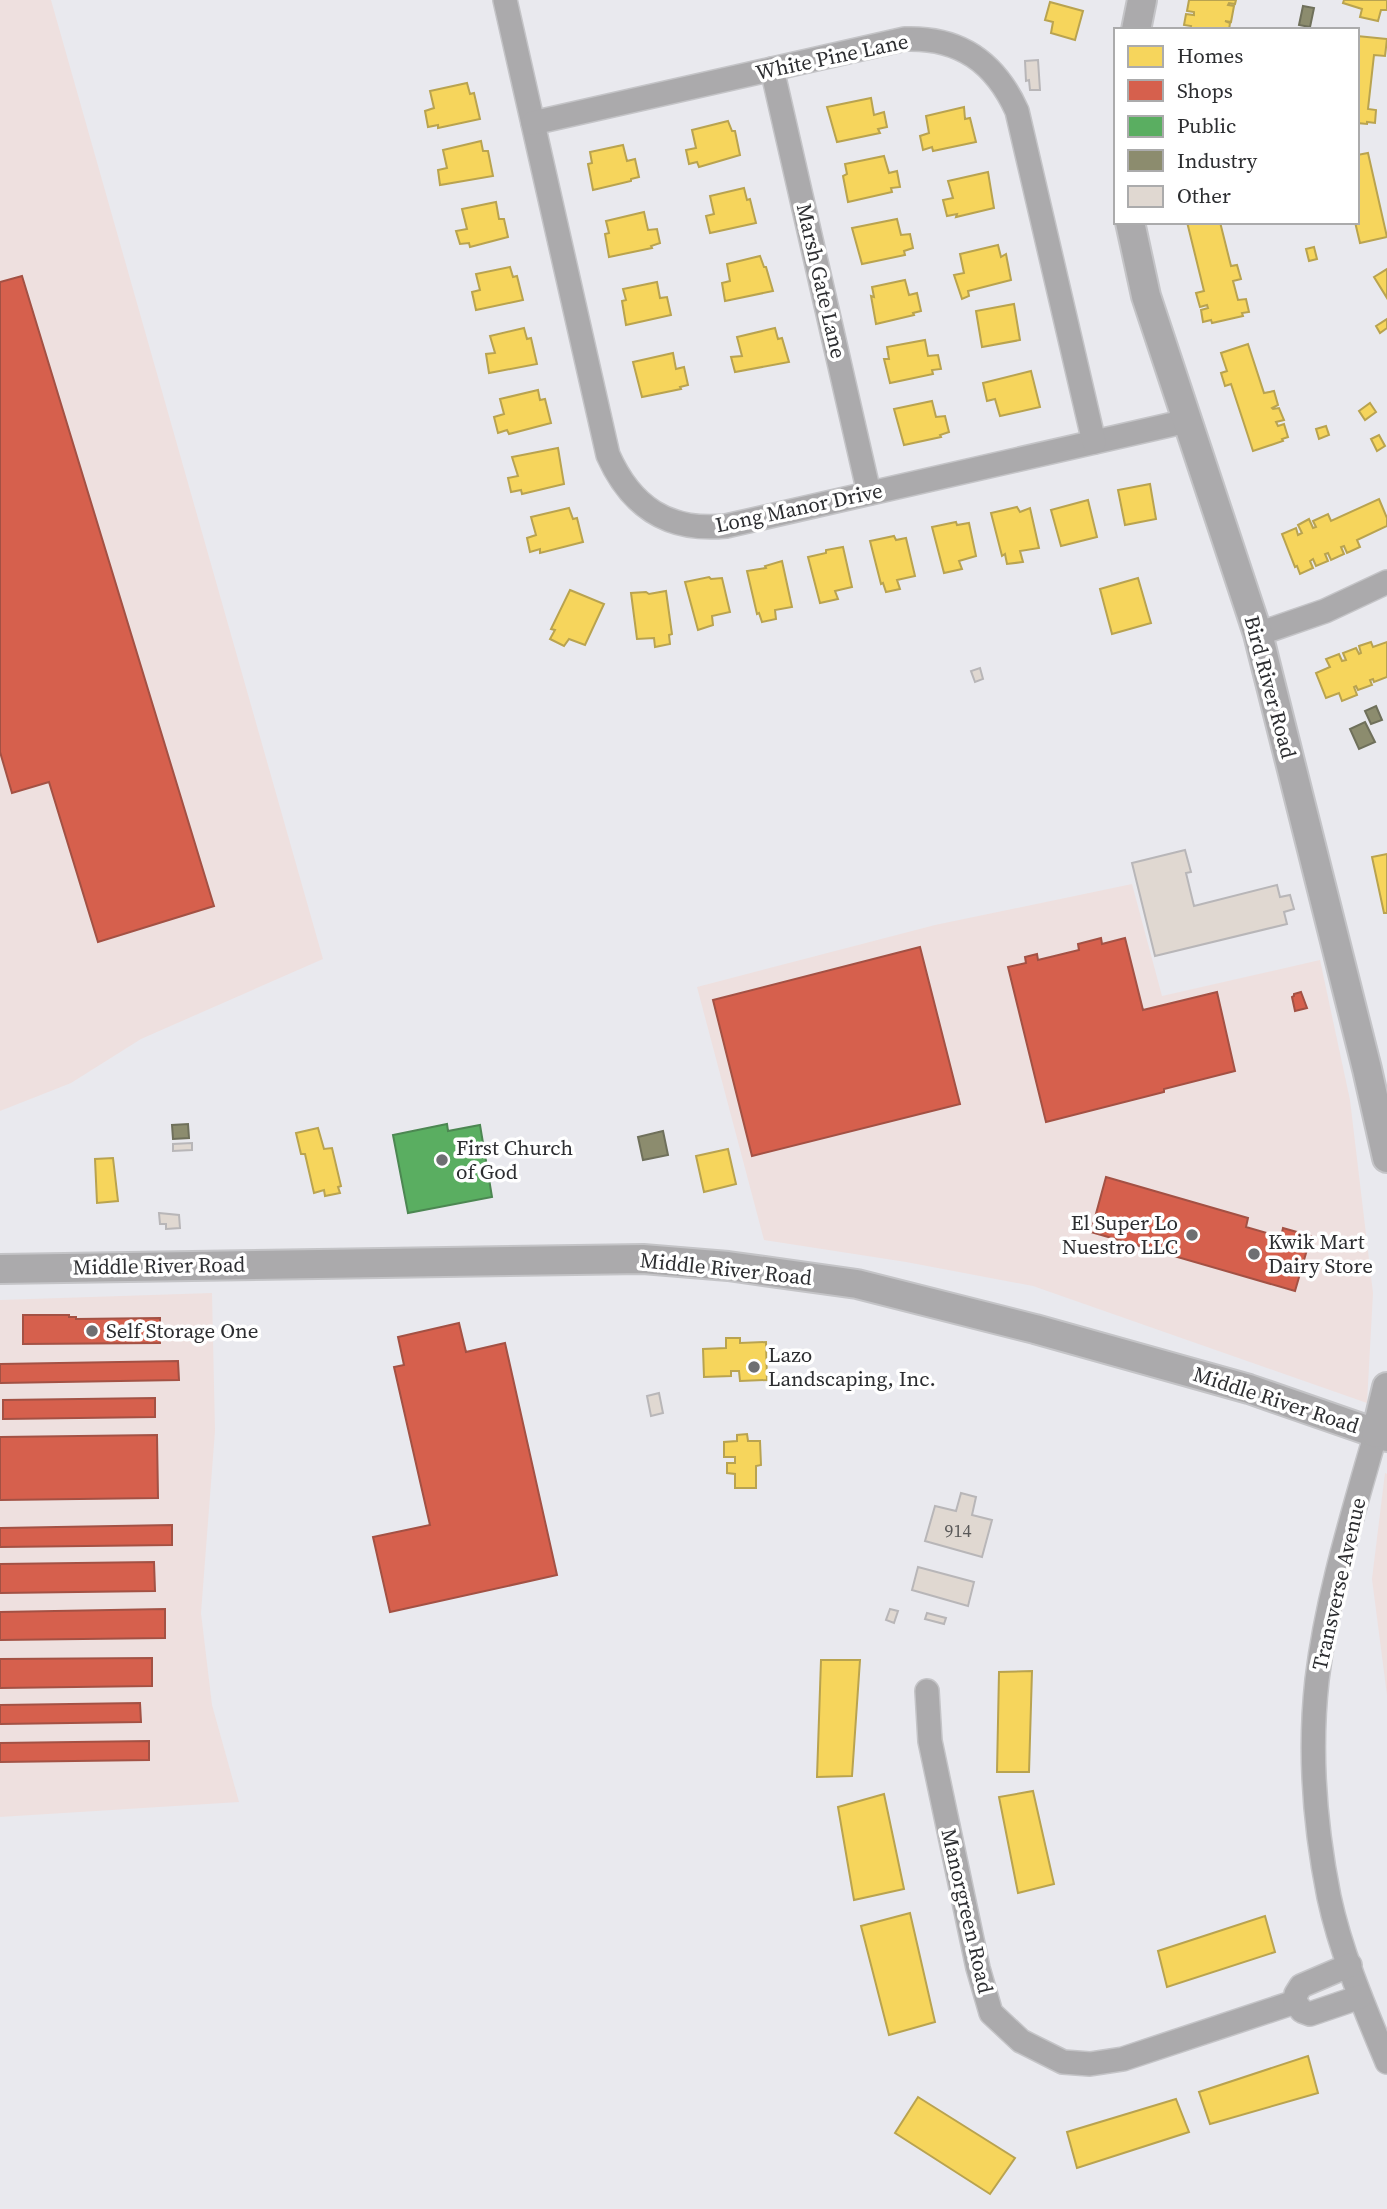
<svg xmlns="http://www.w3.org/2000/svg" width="1387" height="2209" font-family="'Source Serif 4',serif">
<rect width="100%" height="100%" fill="#e9e9ee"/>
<g fill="#eee0df">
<path d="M0,0H51L323,959L141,1039L71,1083L0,1111Z"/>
<path d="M1132,884L1162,996L1320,960L1350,1100L1373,1293L1367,1403L1033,1286L906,1262L764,1240L697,987L935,925Z"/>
<path d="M212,1293L215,1431L201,1613L212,1705L239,1802L0,1817V1300Z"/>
<path d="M1385,1473L1387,1474V1695L1372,1579Z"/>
</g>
<g fill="#f6d55c" stroke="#b9a34f" stroke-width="2">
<path d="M1189,0H1236L1235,4L1229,3L1228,5L1234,6L1231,22L1225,21L1230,23L1229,30H1190L1191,26L1184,25L1186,14L1194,15V12L1187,11Z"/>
<path d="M1344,0H1387V10H1381L1378,21L1360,17L1362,9L1343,3Z"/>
<path d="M1050,2L1083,11L1075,40L1051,33L1053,22L1045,20Z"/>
<path d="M1357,36L1387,39L1385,56L1374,55L1368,109L1376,110L1375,123L1367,122V124L1357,123Z"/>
<path d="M467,83L470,94L474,93L480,119L438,128V125L428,127L425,111L434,108L430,91Z"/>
<path d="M871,98L874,115L884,112L887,127L878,129L880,133L837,142L827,107Z"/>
<path d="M964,107L965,119L970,118L976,142L933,151L932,147L923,150L920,136L929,133L926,116Z"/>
<path d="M728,121L732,131H735L740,155L699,167L697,162L689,164L686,150L696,148L692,130Z"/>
<path d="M481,141L483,151H488L493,176L440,185L438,170L447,168L443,150Z"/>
<path d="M623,145L627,161L635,159L639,177L631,179V181L593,190L588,164L592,163L590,152Z"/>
<path d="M1368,153L1387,237L1360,243L1355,222H1357V155Z"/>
<path d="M884,156L889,173L897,171L900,187L891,188L892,192L848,202L843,176L847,174L845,164Z"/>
<path d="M988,172L994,208L956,217L957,214L947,216L943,200L953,198L948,181Z"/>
<path d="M744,188L747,200L750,199L756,223L710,233L706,216L714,214L710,196Z"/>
<path d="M496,202L499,219H504L508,237L470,247L469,243L460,244L456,231L467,229L462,209Z"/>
<path d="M644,212L648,230L657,229L660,243L651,246L652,248L609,257L605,234L609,233L606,221Z"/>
<path d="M897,219L901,235L910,234L913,248L904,251L905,255L862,264L852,228Z"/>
<path d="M1187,222H1220L1231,266L1237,265L1241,279L1233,281L1238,300L1246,299L1249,312L1242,313L1243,316L1212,323L1211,320L1203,322L1201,310L1208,308L1207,305L1200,307L1196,293L1204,291Z"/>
<path d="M998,245L1001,257L1006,254L1011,280L968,291L969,296L962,299L954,275L964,273L960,254Z"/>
<path d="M1314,247L1317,259L1309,261L1306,249Z"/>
<path d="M760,256L764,267H766L773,291L725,301L722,283L730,281L727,264Z"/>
<path d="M510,267L513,277L517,276L523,300L476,310L472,292L480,290L476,274Z"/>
<path d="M1387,269V298L1374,277Z"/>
<path d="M905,280L909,295L917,293L921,311L913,313L914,315L876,324L871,296L874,297L872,287Z"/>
<path d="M657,282L660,298L667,297L671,315L626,325L622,301L626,300L623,289Z"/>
<path d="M1014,304L1020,340L982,347L976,311Z"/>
<path d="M1387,319V328L1380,333L1376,326Z"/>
<path d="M524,328L527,339L531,338L537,364L489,373L486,354L495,353L490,336Z"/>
<path d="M775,328L778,339L782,338L789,362L735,372L731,357L742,356L737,337Z"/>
<path d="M925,340L928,356L938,355L941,369L932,370L933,374L890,383L884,359H889L887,347Z"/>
<path d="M1248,344L1264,393L1274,391L1278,405L1272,408L1273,409L1279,408L1284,420L1276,422L1278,426L1284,424L1288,437L1282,439L1283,441L1253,451L1231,384L1225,386L1221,373L1227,371L1221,353Z"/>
<path d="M673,353L676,369L684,367L688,385L680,387L681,389L642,397L633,362Z"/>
<path d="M1031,371L1040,407L1000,416L995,399L987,401L983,383Z"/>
<path d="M538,390L540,400L545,399L551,423L509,434L507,430L498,433L494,417L504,414L500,399Z"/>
<path d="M932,401L936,417L945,416L949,432L940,435L941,437L904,445L894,409Z"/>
<path d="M1370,403L1376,412L1365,420L1359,411Z"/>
<path d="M1326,426L1329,435L1319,439L1316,429Z"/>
<path d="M1379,435L1385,446L1377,451L1371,439Z"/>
<path d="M558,448L564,484L522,494L521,490L511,492L508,478L518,476L512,457Z"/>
<path d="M1150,484L1156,519L1125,525L1118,490Z"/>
<path d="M1379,499L1387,518V526L1357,540L1360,547L1347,553L1344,546L1341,547L1344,554L1331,560L1328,553L1325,554L1328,561L1316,566L1313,559L1310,561L1313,568L1300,574L1297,566L1295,567L1282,534L1296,528L1298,535L1302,533L1298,525L1309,519L1313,528L1316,527L1313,521L1328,514L1331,521Z"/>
<path d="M1088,500L1097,537L1061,546L1051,510Z"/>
<path d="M1017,507L1020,512L1030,508L1039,548L1020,551L1023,562L1007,564L1005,554L1002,556L991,513Z"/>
<path d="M569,508L573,519L577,518L583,542L540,553V549L530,552L527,538L536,535L531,517Z"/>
<path d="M956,522L957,525L969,523L976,556L959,561L962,569L944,573L932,527Z"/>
<path d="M894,536L896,540L906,538L915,576L897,580L900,589L886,592L883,583L881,584L870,541Z"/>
<path d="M843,547L852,587L835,591L838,599L820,603L808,557L826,553V550Z"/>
<path d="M782,561L792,607L775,610L776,619L762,622L759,613L757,614L747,571L766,568L765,566Z"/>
<path d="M709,577L711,579L722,578L730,612L712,616L713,625L698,630L685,582Z"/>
<path d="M1138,578L1151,623L1112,634L1100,589Z"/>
<path d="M570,590L604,604L585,645L569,639L564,646L550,639L555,630L551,629Z"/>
<path d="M666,591L672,634L669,635L670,644L655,647L654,638L637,639L631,593L646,592L649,594Z"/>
<path d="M1371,642L1373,647L1387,642V677L1374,682L1373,679L1370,680L1372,685L1358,690L1356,686L1354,687L1357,695L1342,701L1339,693L1326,698L1316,673L1330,667L1326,659L1339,654L1342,661L1346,660L1343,653L1356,648L1359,654L1361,653L1359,646Z"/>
<path d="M1387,854V913H1384L1372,857Z"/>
<path d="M318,1128L324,1149L332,1148L341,1186L338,1187L340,1193L325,1196L324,1190L314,1193L305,1154H301L296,1133Z"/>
<path d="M728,1149L736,1184L704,1192L696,1156Z"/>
<path d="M113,1158L118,1201L97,1203L95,1159Z"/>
<path d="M726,1338H740V1343L766,1342L767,1380L740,1381L739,1371H731V1376L704,1377L703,1349L726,1348Z"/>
<path d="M747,1434L748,1441H760L761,1465L756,1466V1488H735V1474L727,1473V1463H735V1457H724V1442L737,1441V1435Z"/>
<path d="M821,1660H860L852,1776L817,1777Z"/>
<path d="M1032,1671L1029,1772H997L999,1672Z"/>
<path d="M1033,1791L1054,1884L1018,1893L999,1797Z"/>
<path d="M884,1794L904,1889L854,1900L838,1807Z"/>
<path d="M910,1913L935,2022L889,2035L861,1926Z"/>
<path d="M1265,1916L1275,1952L1167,1987L1158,1951Z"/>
<path d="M1308,2056L1318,2093L1210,2124L1199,2092Z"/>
<path d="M918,2097L1015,2158L990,2194L895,2133Z"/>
<path d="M1176,2099L1189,2132L1077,2168L1067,2132Z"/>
</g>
<g fill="#d6604d" stroke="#a35144" stroke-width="2">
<path d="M22,276L214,906L98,942L49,782L12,793L0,752V282Z"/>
<path d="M1101,938L1102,944L1125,938L1143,1010L1217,992L1235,1071L1164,1089V1092L1046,1122L1008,967L1026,963L1025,957L1037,954L1038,960L1079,950L1078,944Z"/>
<path d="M920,947L960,1104L752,1156L713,1000Z"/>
<path d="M1301,992L1307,1008L1295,1011L1292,997L1294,996V994Z"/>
<path d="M1106,1177L1248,1218L1246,1227L1281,1237L1283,1228L1311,1236L1295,1291L1091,1232Z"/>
<path d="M23,1315H69V1317H76V1319L160,1318V1343L23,1344Z"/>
<path d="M459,1323L466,1352L505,1343L557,1575L390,1612L373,1537L430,1525L394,1367L404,1365L398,1337Z"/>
<path d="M178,1361L179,1380L0,1383V1364Z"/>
<path d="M155,1398V1417L3,1419V1400Z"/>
<path d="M157,1435L158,1498L0,1500V1437Z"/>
<path d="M172,1525V1545L0,1547V1528Z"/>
<path d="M154,1562L155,1591L0,1593V1564Z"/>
<path d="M165,1609V1638L0,1640V1612Z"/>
<path d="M152,1658V1686L0,1688V1659Z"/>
<path d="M140,1703L141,1722L0,1724V1705Z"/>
<path d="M149,1741V1760L0,1762V1743Z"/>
</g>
<path fill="#5aae61" stroke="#4c8752" stroke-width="2" d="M447,1124L448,1131L480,1125L492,1197L408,1213L393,1135Z"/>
<g fill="#8c8c6e" stroke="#6f705b" stroke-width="2">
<path d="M1303,6L1314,8L1310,27L1299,25Z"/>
<path d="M1376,706L1382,720L1371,724L1365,711Z"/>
<path d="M1365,722L1375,742L1359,749L1350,729Z"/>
<path d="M188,1124L189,1138L173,1139L172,1125Z"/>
<path d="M663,1131L668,1155L643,1160L638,1137Z"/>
</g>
<g fill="#e0d8d1" stroke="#b8b6b8" stroke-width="2">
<path d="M1038,60L1040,90H1030L1029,80L1026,81L1025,61Z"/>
<path d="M980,668L983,679L975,682L971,671Z"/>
<path d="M1185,850L1191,872L1186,873L1194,906L1277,885L1280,897L1290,895L1294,909L1284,912L1287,924L1155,956L1132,863Z"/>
<path d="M192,1143V1150L173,1151V1144Z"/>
<path d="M159,1213L179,1215L180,1228L166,1229V1224H160Z"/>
<path d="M659,1393L663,1413L651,1416L647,1396Z"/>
<path d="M961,1493L976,1497L972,1515L992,1520L982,1557L925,1541L935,1506L956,1511Z"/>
<path d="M918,1567L974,1582L968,1606L912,1590Z"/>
<path d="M890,1609L898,1611L894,1623L886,1620Z"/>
<path d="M927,1613L946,1618L944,1624L925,1619Z"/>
</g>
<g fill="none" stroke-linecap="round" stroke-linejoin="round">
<g stroke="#c4c4c7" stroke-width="26">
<g id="minor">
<path d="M505,0L608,455C631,507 668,532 726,526L1187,421"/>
<path d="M772,69L869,493"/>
<path d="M533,123L905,39C960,37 995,62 1017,111L1094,442"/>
<path d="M1258,634L1325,611L1387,582"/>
<path d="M1376,1433C1353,1514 1327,1596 1317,1680C1309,1752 1315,1827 1329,1897C1341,1953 1365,2009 1387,2062"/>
<path d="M927,1691L930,1741L978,1968L991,2013L1021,2041L1063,2062L1090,2064L1123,2059L1295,2002"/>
<path d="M1350,1965L1301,1986L1296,1994L1295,2002L1302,2011L1310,2014L1360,1997"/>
</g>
</g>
<g stroke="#c4c4c7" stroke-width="32">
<g id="tertiary">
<path d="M1136,30L1142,0"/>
<path d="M1130,222L1146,296L1258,634L1367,1069L1387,1158"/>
<path d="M0,1269L643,1259L728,1266L857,1284L1035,1329L1249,1389L1387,1437"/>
<path d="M1376,1433L1387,1387"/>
</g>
</g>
<use href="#minor" stroke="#abaaac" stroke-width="23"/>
<use href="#tertiary" stroke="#abaaac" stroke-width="28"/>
</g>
<g fill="#6e6f72" stroke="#fff" stroke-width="2.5">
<circle cx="442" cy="1160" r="7"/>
<circle cx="1192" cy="1235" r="7"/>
<circle cx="1254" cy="1254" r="7"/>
<circle cx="92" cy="1331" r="7"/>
<circle cx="754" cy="1367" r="7"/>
</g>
<g text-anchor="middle" stroke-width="7" stroke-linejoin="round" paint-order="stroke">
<g font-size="18" fill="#595858">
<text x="958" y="1537">914</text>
</g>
<g font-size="21" fill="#2c2d30" stroke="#fff">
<text transform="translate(832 57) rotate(-12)" y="7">White Pine Lane</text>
<text transform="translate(821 281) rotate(77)" y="7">Marsh Gate Lane</text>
<text transform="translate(799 508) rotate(-12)" y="7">Long Manor Drive</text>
<text transform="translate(1270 687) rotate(75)" y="7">Bird River Road</text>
<text transform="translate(159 1266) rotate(-1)" y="7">Middle River Road</text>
<text transform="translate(726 1269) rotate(6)" y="7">Middle River Road</text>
<text transform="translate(1276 1400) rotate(18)" y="7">Middle River Road</text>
<text transform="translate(1339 1584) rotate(-77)" y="7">Transverse Avenue</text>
<text transform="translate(967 1911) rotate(77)" y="7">Manorgreen Road</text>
</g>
<g font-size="21" fill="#2c2d30" stroke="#fff" text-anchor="start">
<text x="456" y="1155">First Church<tspan x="456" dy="24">of God</tspan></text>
<text x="1178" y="1230" text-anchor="end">El Super Lo<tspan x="1178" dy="24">Nuestro LLC</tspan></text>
<text x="1268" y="1249">Kwik Mart<tspan x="1268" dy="24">Dairy Store</tspan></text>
<text x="106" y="1338">Self Storage One</text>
<text x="768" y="1362">Lazo<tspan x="768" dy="24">Landscaping, Inc.</tspan></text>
</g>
</g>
<rect x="1114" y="28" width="245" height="196" fill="#ffffff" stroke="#ababac" stroke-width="2"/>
<rect x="1128" y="46" width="35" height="21" fill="#f6d55c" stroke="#ababac" stroke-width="2"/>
<text x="1177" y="63" font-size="21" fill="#2c2d30">Homes</text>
<rect x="1128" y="80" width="35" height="21" fill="#d6604d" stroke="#ababac" stroke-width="2"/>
<text x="1177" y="98" font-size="21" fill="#2c2d30">Shops</text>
<rect x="1128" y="116" width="35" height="21" fill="#5aae61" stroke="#ababac" stroke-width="2"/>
<text x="1177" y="133" font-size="21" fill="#2c2d30">Public</text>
<rect x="1128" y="150" width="35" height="21" fill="#8c8c6e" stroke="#ababac" stroke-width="2"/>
<text x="1177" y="168" font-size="21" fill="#2c2d30">Industry</text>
<rect x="1128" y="186" width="35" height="21" fill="#e0d8d1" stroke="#ababac" stroke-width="2"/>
<text x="1177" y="203" font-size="21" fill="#2c2d30">Other</text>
</svg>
